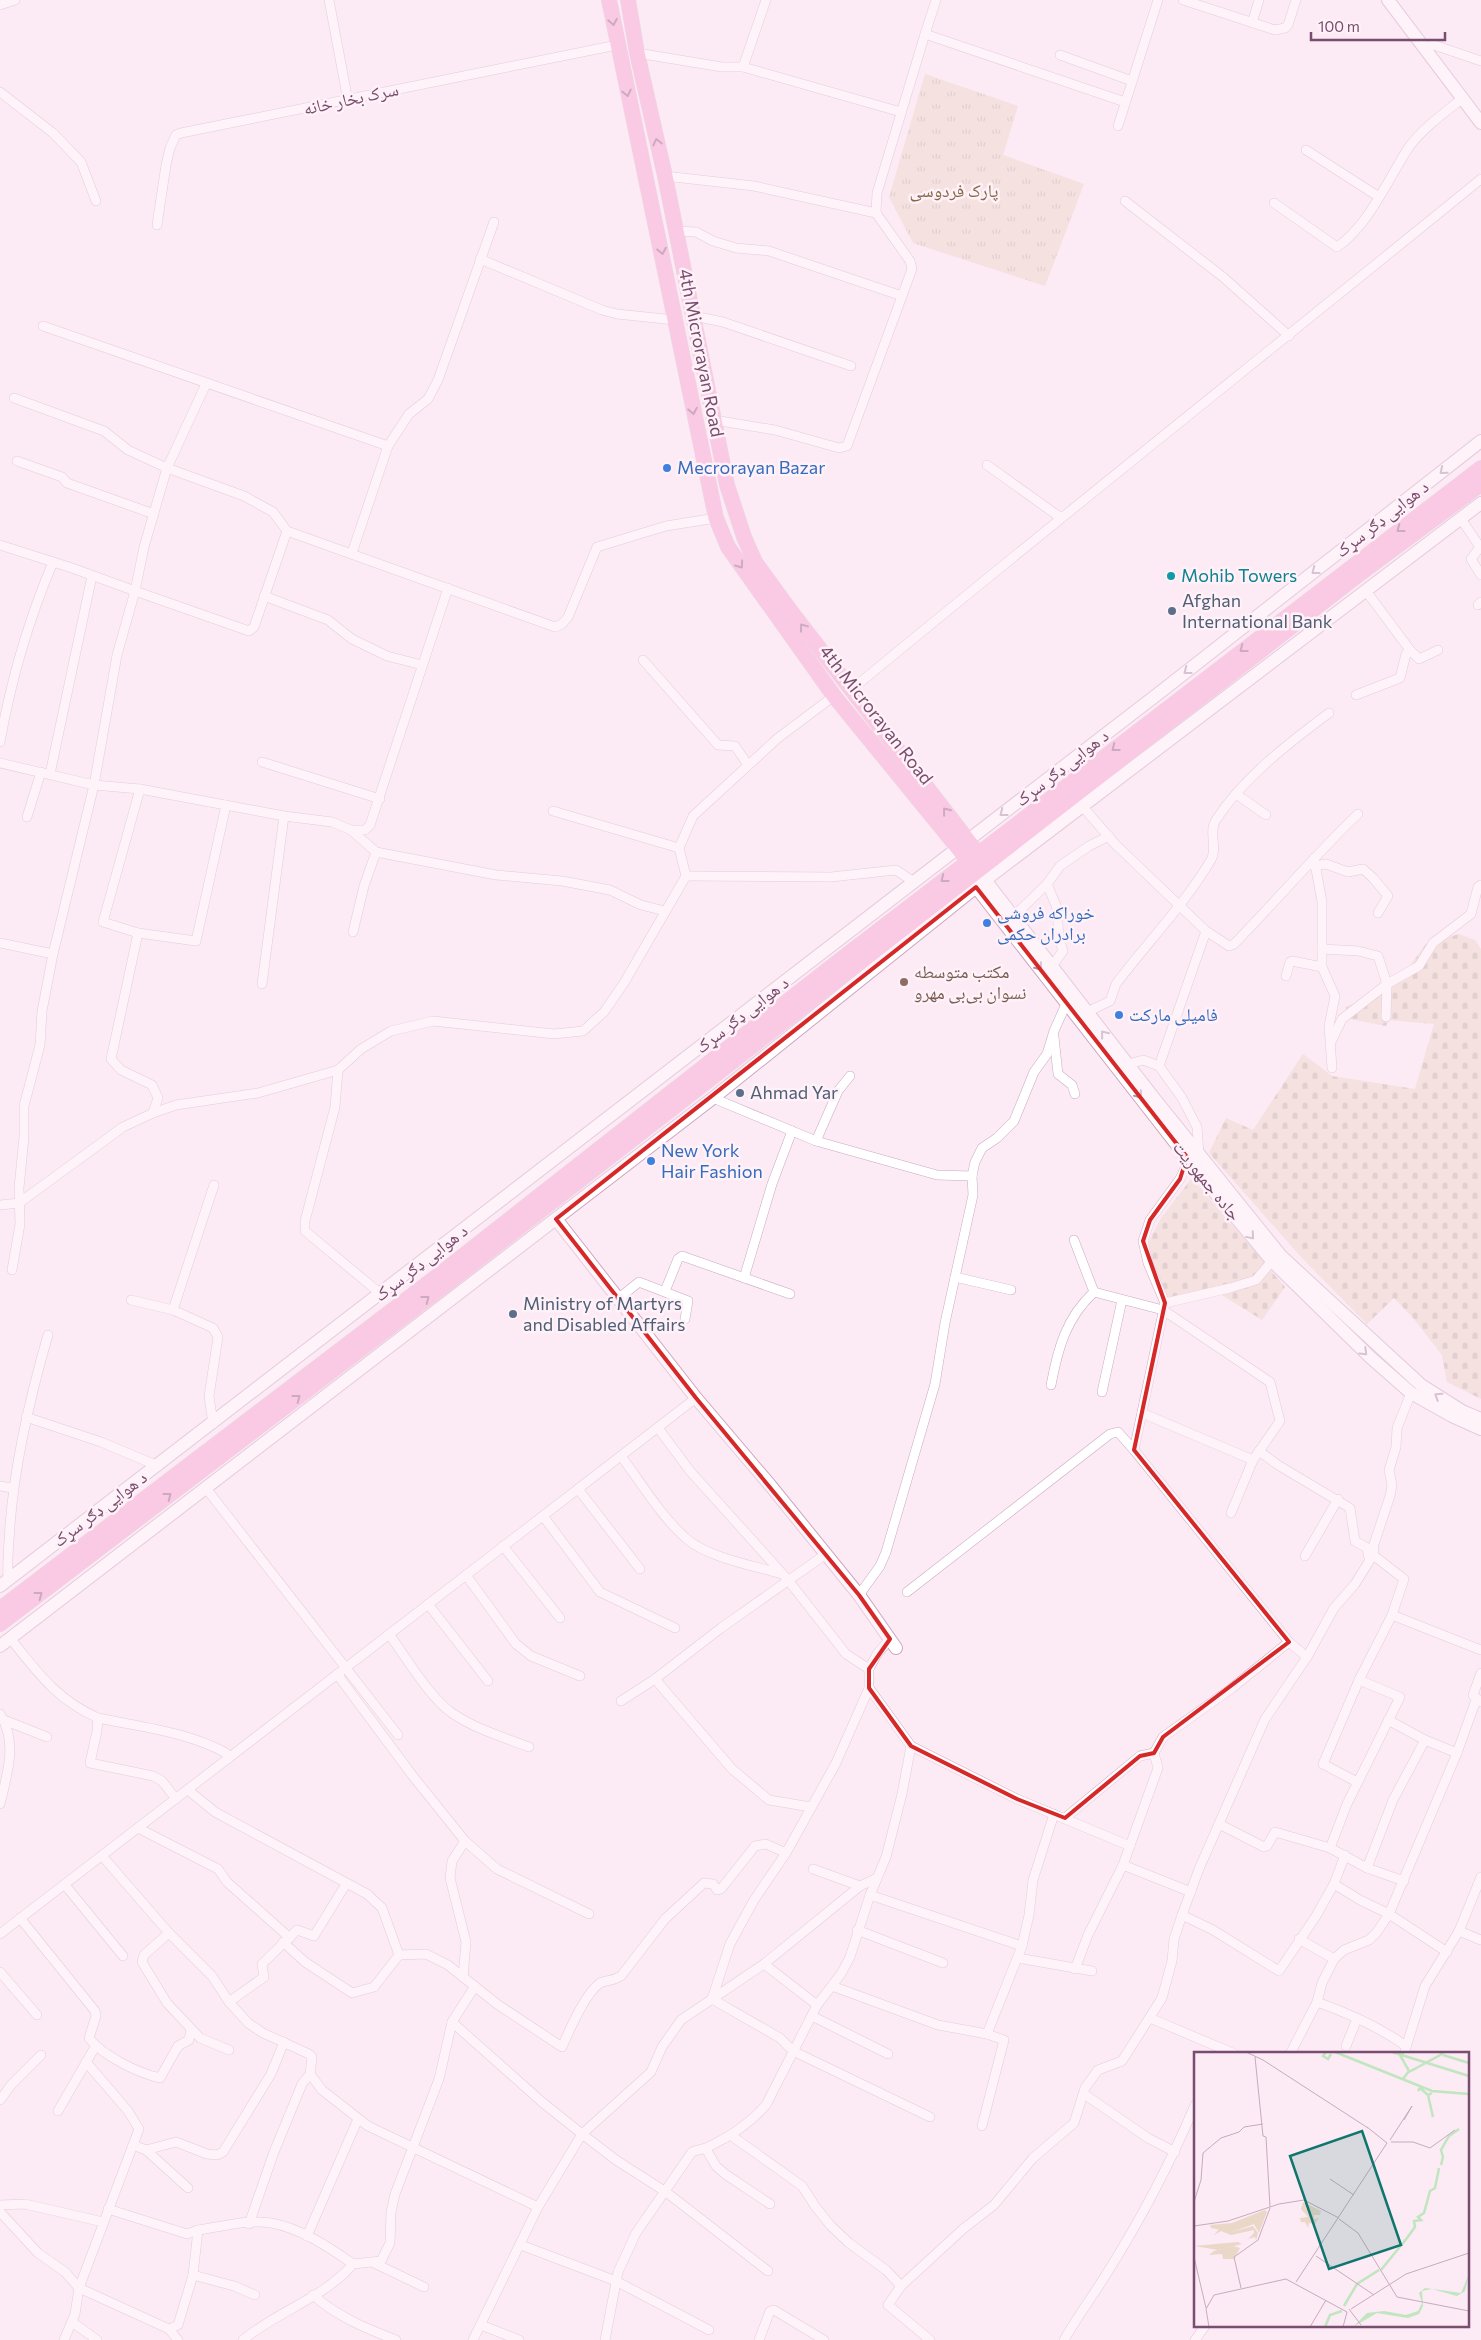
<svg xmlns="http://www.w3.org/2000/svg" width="1481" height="2340" font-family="Commissioner,'Noto Naskh Arabic',sans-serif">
<defs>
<pattern id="grass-tufts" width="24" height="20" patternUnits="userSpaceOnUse" patternTransform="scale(1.25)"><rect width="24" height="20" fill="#ebd7c8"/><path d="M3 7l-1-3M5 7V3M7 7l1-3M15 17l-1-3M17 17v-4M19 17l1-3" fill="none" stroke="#c3b1a7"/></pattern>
<pattern id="cemetery-stones" width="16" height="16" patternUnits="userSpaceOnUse" patternTransform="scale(1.25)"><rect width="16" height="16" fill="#ebd7c8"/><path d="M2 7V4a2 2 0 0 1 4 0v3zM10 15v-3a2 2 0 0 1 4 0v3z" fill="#c3b1a7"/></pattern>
</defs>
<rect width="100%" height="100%" fill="#fceaf4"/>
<path fill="url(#grass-tufts)" d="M925,74L1018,106L1003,155L1084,184L1045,286L913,243L889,197Z"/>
<g fill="url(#cemetery-stones)">
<path d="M1459,934L1475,940L1481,949V1399L1447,1382L1442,1355L1414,1319L1394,1298L1367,1324L1302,1258L1209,1153L1226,1118L1253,1130L1303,1054L1332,1076L1415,1089L1434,1024L1389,1020L1386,1026L1345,1018L1346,1007L1398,982L1426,944Z"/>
<path d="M1192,1178L1285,1287L1262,1320L1220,1294L1165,1300L1147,1245L1161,1218Z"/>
</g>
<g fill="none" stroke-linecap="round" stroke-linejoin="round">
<g stroke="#cbaac1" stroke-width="10">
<g id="street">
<path d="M329,0L348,101"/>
<path d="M1183,0L1275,30L1285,28L1288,25L1296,0"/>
<path d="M0,5L15,0"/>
<path d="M1252,23L1259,0"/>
<path d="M925,34L936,0"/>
<path d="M1424,47L1434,45L1481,61"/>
<path d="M637,53L722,67H743L901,112"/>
<path d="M1060,55L1132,81"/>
<path d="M743,67L766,0"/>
<path d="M0,92L53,133L81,162L96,201"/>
<path d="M1118,126L1158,0"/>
<path d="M1306,150L1379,197"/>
<path d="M665,176L754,186L876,213L877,193L925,34L1125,102"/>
<path d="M1125,201L1223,277L1289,336"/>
<path d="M1274,203L1337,247C1369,225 1388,179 1409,147C1423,128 1444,113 1463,98"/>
<path d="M157,225L166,165L170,148L176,135L181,133L617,45"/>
<path d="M676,231L696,232L713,241L736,248L769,251L902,296"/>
<path d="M480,259L602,310L617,314L675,320"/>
<path d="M694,316L723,322L851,366"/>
<path d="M43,326L388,446"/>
<path d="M14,398L104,431L128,450L167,468L244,496L273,512L287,531L555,627L562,624L568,617L597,547L666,526L716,518"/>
<path d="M714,420L775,430L839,448L847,446L912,269L910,261L876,213"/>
<path d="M17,461L62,477L67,483L154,514"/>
<path d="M987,465L1061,518"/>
<path d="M1461,519L1480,547L1471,559L1481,575"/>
<path d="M0,545L72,568L135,591L144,547L167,468L206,384"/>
<path d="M352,553L388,446L409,414L428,399L438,380L494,222"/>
<path d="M264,596L328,620L352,639L387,656L422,665"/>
<path d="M1478,605L1481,602"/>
<path d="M1410,650L1419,659L1438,650"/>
<path d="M643,660L718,745L735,746L748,765"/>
<path d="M851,690C1059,518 1271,350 1481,179"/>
<path d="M1356,695L1400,678L1406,654L1410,650L1366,591"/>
<path d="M0,742C11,680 29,619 53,562"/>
<path d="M262,762L380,799"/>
<path d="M0,763L94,785L140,789L284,816L332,822L351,830L376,852L496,875L562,881L610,890L641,905L665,911"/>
<path d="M50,774L92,576"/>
<path d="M140,789L103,922L138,933L196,941L226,805"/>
<path d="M1236,794L1266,815"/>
<path d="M1083,807L1115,844L1206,931L1229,946L1234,944C1276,901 1315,855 1358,814"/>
<path d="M553,811L679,848"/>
<path d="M27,817L41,772"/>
<path d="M351,830H365L370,825L448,588"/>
<path d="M1314,858L1322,902V967L1335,996L1329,1026L1332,1068"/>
<path d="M1314,866L1326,864L1348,872L1363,869L1373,878L1388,896L1378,913"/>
<path d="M686,876L831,877L896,870L914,882"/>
<path d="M1047,884L1057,908L1059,939L1063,951L1052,966"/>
<path d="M1013,917L1047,884L1060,866L1089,846L1109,836"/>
<path d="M353,932L364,886L376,852"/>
<path d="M138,933L111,1059L121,1070L152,1085L158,1098L153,1113"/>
<path d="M0,943L53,954"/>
<path d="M1322,949L1358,951L1378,956L1387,984L1386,1017"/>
<path d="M1286,976L1290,962L1292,961L1322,967"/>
<path d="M262,984L284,816"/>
<path d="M1087,1012L1110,1001L1116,984C1147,943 1184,905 1211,860C1218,848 1208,832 1216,820C1243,778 1290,742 1329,713"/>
<path d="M1054,1037L1058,1074L1072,1085L1075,1094"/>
<path d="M1330,1044L1342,1019L1387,984L1419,966L1433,943L1471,914L1478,887L1481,885"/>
<path d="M1129,1064L1143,1060L1159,1066L1182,1098L1197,1127L1199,1154"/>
<path d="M1159,1066L1206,931"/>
<path d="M338,1070L335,1107L305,1221V1231L381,1294"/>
<path d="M713,1098L816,1141L937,1175L972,1176L973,1195L945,1323L935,1384L886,1552L880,1566L859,1595"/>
<path d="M816,1141L838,1091L850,1076"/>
<path d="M1187,1157L1186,1166L1180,1179L1150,1220L1143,1241L1148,1263L1165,1303L1134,1450L1289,1642L1307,1657"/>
<path d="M972,1176L975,1162L982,1148L997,1138L1014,1121L1034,1072L1047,1054L1054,1031L1067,1002"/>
<path d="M0,1205L19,1203L123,1127L153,1113L176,1105L258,1093L338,1070L361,1049L391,1031L433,1021L554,1034L583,1031L604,1012L624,983L686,876L679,848L693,816L778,738L834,696"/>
<path d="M1074,1240L1094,1292"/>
<path d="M12,1270L20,1224L19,1188L24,1137V1106L40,1045L42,1011L53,954L94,785L117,655L135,591L249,631L254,627L287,531"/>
<path d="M955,1277L1011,1290"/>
<path d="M744,1278L772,1184L792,1131"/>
<path d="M665,1291L678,1259L682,1256L790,1294"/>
<path d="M1094,1292L1163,1310L1270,1382L1280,1421L1253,1460L1231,1513"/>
<path d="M619,1298L639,1282L688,1301L685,1319"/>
<path d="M131,1300L173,1310L213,1328L218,1337L209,1396L213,1424"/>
<path d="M1165,1303L1230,1288L1256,1280L1272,1261"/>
<path d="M173,1310L214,1185"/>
<path d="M1051,1385C1058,1348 1066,1318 1094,1292"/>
<path d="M1102,1392L1122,1300"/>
<path d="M1142,1413L1253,1460"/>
<path d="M26,1417L101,1442L158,1466"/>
<path d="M658,1428L690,1471L788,1580L846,1654L869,1669"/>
<path d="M1259,1451L1278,1465L1350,1508L1355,1541L1367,1548L1369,1558"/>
<path d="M621,1456C642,1484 662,1518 688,1540C710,1558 755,1566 782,1574"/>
<path d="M0,1486L12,1488"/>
<path d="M205,1487L398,1735"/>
<path d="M578,1489L640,1569"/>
<path d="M543,1516L600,1592L675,1628"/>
<path d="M503,1546L560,1618"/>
<path d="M1305,1556L1338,1499"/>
<path d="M466,1575L516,1644L531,1656L580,1676"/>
<path d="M8,1578C7,1560 9,1543 10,1525C15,1460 30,1397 48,1335"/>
<path d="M907,1592L1110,1434L1118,1432L1134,1450"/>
<path d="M428,1604L488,1681"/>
<path d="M1392,1615L1481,1650"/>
<path d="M389,1634C405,1656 430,1698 452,1713C475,1729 503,1737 529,1747"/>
<path d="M10,1638C37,1672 57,1700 98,1718C141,1727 188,1732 226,1753L228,1759"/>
<path d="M890,1639L877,1654L869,1669V1688L911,1746L1017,1799L1130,1846"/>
<path d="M337,1674L412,1775L465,1841L497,1869L589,1914"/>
<path d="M655,1679L732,1769L769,1800L811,1807"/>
<path d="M869,1688L836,1763L786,1853L754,1900L730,1944L712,1999L780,2038L793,2051L930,2117"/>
<path d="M621,1701L655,1679L721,1628L826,1554"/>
<path d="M1481,1702L1473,1695L1481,1673"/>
<path d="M0,1714C18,1742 7,1775 0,1804"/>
<path d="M98,1718L97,1731L90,1763L153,1776L162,1781L176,1799"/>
<path d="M4,1720L47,1737"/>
<path d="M1388,1720L1425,1740L1457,1753"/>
<path d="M1154,1753L1163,1737L1232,1688L1289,1642"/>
<path d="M1357,1782L1323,1764L1359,1680L1392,1615L1404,1579L1373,1555"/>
<path d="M188,1790L215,1812L367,1894L382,1908L399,1955"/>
<path d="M1065,1818L1140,1756L1154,1753L1158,1768L1123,1865L1191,1892"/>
<path d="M1219,1824L1264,1847L1267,1846L1275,1832L1330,1848L1367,1868L1404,1881"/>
<path d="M138,1828L218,1869L227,1882L290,1938"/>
<path d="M1330,1848L1347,1804L1400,1697L1359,1680"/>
<path d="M1345,1855L1334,1884L1360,1900L1389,1914L1447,1952"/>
<path d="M103,1857L169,1933L212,1976L229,2002L248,2023L263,2033L309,2054L312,2057L310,2074L302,2084L274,2152L249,2224"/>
<path d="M1367,1868L1393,1800L1425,1740"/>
<path d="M813,1869L860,1886"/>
<path d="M65,1885L123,1956"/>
<path d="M870,1895L1022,1946"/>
<path d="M1182,1915L1213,1930L1279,1971L1316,1916L1334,1884"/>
<path d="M20,1918L95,2011L96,2016L89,2038C103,2056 138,2073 160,2078L178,2046L189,2040L191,2029"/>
<path d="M857,1930L943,1963"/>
<path d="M1459,1931L1481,1940"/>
<path d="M169,1933L144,1955L142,1962L167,2003L200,2038L229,2050"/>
<path d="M0,1934L696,1398"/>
<path d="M1299,1939L1334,1959"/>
<path d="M283,1942L305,1962L352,1993L374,1987L399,1955"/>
<path d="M399,1955L426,1954L448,1965L497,2004L562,2047C569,2031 587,1989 602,1982C609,1980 613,1981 621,1976L665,1919L704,1883L713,1884L717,1890L721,1889L755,1846L766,1844L786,1853"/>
<path d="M1018,1958L1092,1971"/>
<path d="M764,1964L817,2005"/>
<path d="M1075,1969L1088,1935L1123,1865"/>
<path d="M0,1972L37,2015"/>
<path d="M463,1977L466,1942L450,1878L452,1861L465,1841"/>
<path d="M832,1986L938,2025L987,2034L1004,2040L982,2126"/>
<path d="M229,2002L264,1977L262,1964L297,1930L314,1936L346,1884"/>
<path d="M1317,2002C1348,2013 1379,2027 1406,2046"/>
<path d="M812,2016L888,2054"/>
<path d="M1150,2018L1235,2054"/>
<path d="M452,2022L542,2102L582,2134L616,2160L666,2192L768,2271"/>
<path d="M987,2034L1022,1946L1029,1915L1033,1880L1054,1814"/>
<path d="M1346,2046L1357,2019"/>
<path d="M1290,2054L1317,2002L1322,1983L1334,1959L1344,1950L1369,1940L1377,1932L1389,1914L1457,1753L1476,1700"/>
<path d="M1404,2054L1425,1986L1459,1931L1481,1877"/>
<path d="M310,2074L322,2090L368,2126L538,2207"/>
<path d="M1084,2094L1148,2138L1175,2152"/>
<path d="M0,2100L11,2085L41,2055"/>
<path d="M58,2111L95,2047"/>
<path d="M732,2136L802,2186L815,2206L830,2225L849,2243L886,2270L901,2286"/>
<path d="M133,2145L146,2150L176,2142L207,2154L217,2155L223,2152L271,2074L284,2042"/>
<path d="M706,2149L716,2166L725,2174L770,2204"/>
<path d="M146,2150L188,2188"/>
<path d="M0,2205L25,2204L103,2222"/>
<path d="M108,2209L187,2234L198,2230C221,2227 249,2219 271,2223C300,2228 329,2247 353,2264"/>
<path d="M0,2212L38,2253L65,2272L79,2288L169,2329L178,2340"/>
<path d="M307,2236L358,2119"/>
<path d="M521,2245L616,2281L709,2330"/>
<path d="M374,2263L424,2287"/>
<path d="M193,2275L234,2286L255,2295"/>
<path d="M313,2295C338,2317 365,2328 396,2340"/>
<path d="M72,2322L97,2340"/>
<path d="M481,2325L519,2340"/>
<path d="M169,2329L178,2325L193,2275L198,2230"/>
<path d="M64,2340L75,2314L79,2288L139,2129L128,2111L86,2062"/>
<path d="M243,2340C276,2312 324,2298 353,2264L381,2261L390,2243L391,2212L395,2194L439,2079L452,2022L475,1986"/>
<path d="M473,2340L538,2207L582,2134L651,2072L662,2047L681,2020L764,1964L860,1886L877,1878"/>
<path d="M605,2340L618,2272L636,2233L692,2152C698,2149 704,2150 710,2146C731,2136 751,2122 766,2105L817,2005L841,1974L850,1957L870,1895L886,1857L902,1794L911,1746"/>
<path d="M759,2340L770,2311L774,2310L824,2340"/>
<path d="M930,2340L888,2305L901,2286L963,2229L994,2205L1033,2158L1074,2123L1085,2088L1098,2070L1122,2061L1162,1998L1172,1961L1174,1939L1182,1915L1199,1869L1265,1719L1307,1657L1334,1608L1355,1584L1373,1555L1374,1544L1390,1496L1392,1485L1389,1470L1396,1447L1397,1428L1411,1393"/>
<path d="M1064,2340C1077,2317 1093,2296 1107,2273C1141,2219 1170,2164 1195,2105"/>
<path d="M1195,2340L1205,2326"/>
</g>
</g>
<g stroke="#cca6c0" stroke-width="14">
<g id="secondary">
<path d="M1388,0L1481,123"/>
<path d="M985,880L1153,1097L1281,1256L1421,1385L1462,1411L1481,1419"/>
<path d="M976,887L1202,1177L1272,1261L1370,1357L1411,1393L1452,1416L1481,1429"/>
<path d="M556,1219L696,1398L770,1485L859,1595L896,1648"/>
<path d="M0,1586L1163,690L1481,441"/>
<path d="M0,1646L713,1098L976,887L1481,503"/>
</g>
</g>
<g stroke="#d4c6d1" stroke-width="16">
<g id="primary">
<path d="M609,0L716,518L728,547L834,696L958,848L973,868"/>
<path d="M628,0L637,53L665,176L727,485L744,537L755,562L789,609L983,860"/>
<path d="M0,1609L436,1277L835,964L1481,468"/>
<path d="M0,1624L449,1282L1358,575L1481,484"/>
</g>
</g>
<use href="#street" stroke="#fff" stroke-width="9"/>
<use href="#secondary" stroke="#fff" stroke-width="12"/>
<use href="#primary" stroke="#f9a5d1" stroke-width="15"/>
</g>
<defs><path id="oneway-chevron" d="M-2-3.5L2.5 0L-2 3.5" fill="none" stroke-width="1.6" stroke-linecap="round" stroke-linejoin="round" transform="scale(1.25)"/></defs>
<g stroke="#925f83">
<use href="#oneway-chevron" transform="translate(613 22) rotate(80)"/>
<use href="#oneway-chevron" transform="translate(627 93) rotate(77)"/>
<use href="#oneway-chevron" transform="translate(657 142) rotate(-103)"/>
<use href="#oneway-chevron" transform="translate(662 251) rotate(79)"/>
<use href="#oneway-chevron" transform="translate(693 411) rotate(79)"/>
<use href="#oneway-chevron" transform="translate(1400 529) rotate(143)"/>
<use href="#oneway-chevron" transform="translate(740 565) rotate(55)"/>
<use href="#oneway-chevron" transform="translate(803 627) rotate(-127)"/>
<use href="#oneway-chevron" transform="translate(1243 649) rotate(142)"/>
<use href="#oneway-chevron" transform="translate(1115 748) rotate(142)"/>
<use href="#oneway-chevron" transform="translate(946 811) rotate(-128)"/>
<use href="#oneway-chevron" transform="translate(944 879) rotate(142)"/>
<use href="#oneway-chevron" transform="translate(426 1299) rotate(-37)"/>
<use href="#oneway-chevron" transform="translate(297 1398) rotate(-37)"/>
<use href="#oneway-chevron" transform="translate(168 1496) rotate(-37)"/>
<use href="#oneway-chevron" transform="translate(39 1595) rotate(-37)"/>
</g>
<g stroke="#ae94a9">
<use href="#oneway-chevron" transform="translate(1443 471) rotate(141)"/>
<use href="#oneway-chevron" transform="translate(1315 571) rotate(142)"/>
<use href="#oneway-chevron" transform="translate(1187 671) rotate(142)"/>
<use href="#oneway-chevron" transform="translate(1003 813) rotate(142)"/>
<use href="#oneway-chevron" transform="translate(1039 967) rotate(52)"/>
<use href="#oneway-chevron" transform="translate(1104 1034) rotate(-129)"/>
<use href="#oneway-chevron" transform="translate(1139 1095) rotate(52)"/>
<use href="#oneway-chevron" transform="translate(1251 1236) rotate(50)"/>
<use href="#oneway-chevron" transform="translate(1364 1352) rotate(44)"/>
<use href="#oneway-chevron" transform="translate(1438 1396) rotate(-147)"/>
</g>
<path d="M0 0H1481V2340H0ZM976,887L1187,1157L1180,1179L1150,1220L1143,1241L1165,1303L1134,1450L1289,1642L1163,1737L1154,1753L1140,1756L1065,1818L1017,1799L911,1746L869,1688V1669L890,1639L859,1595L696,1398L556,1219Z" fill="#fceaf4" fill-opacity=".55" fill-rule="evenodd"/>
<path fill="none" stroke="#d62828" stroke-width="4" stroke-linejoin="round" d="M976,887L1187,1157L1180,1179L1150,1220L1143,1241L1165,1303L1134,1450L1289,1642L1163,1737L1154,1753L1140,1756L1065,1818L1017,1799L911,1746L869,1688V1669L890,1639L859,1595L696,1398L556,1219Z"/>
<g fill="#3f7fe0" stroke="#fff1f8" stroke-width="2">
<circle cx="667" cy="468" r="5"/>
<circle cx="987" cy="923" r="5"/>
<circle cx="1119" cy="1015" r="5"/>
<circle cx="651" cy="1161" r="5"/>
</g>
<circle fill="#0f9aa8" stroke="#fff1f8" stroke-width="2" cx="1171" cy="576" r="5"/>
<g fill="#5c6f8a" stroke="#fff1f8" stroke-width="2">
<circle cx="1172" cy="611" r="5"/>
<circle cx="740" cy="1093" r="5"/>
<circle cx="513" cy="1314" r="5"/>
</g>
<circle fill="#8d6e63" stroke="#fff1f8" stroke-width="2" cx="904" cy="982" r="5"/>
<g text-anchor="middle" stroke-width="5" stroke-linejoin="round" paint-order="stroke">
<g font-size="18" fill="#784d6f" stroke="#fff1f8">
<text transform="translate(351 99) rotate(-12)" y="6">سرک بخار خانه</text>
<text transform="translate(701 353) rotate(79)" y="6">4th Microrayan Road</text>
<text transform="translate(1382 519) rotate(-38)" y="6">د هوایی ډګر سړک</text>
<text transform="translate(876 715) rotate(52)" y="6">4th Microrayan Road</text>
<text transform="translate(1062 768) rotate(-38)" y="6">د هوایی ډګر سړک</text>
<text transform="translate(742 1015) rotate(-38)" y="6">د هوایی ډګر سړک</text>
<text transform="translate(1207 1181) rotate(51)" y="6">جاده جمهوریت</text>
<text transform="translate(421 1263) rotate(-38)" y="6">د هوایی ډګر سړک</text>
<text transform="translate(100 1509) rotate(-37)" y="6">د هوایی ډګر سړک</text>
</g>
<g font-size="18" fill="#836848" stroke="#fff1f8">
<text x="954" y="197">پارک فردوسی</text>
</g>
<g font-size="18" fill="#366cbe" stroke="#fff1f8" text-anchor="start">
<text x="677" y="474">Mecrorayan Bazar</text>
<text x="997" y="919">خوراکه فروشی<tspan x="997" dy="21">برادران حکمی</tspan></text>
<text x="1129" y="1021">فامیلی مارکت</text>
<text x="661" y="1157">New York<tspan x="661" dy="21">Hair Fashion</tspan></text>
</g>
<g font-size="18" fill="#0d838f" stroke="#fff1f8" text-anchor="start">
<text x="1181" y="582">Mohib Towers</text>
</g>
<g font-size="18" fill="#4e5e75" stroke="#fff1f8" text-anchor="start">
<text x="1182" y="607">Afghan<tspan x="1182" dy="21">International Bank</tspan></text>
<text x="750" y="1099">Ahmad Yar</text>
<text x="523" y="1310">Ministry of Martyrs<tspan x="523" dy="21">and Disabled Affairs</tspan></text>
</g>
<g font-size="18" fill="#785e54" stroke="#fff1f8" text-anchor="start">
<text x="914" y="978">مکتب متوسطه<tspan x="914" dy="21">نسوان بی‌بی مهرو</tspan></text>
</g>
</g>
<g transform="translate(1194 2052)">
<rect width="275" height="275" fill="#fceaf4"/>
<path d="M39,194L46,196L40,207H29L28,202L15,203L20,199Z" fill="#ebd7c8"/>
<path d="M59,174L64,181L62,188L61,185L54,187L60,181V178L37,183L27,179L20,183L26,176L38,180ZM44,190L48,192L24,198L0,194Z" fill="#ebd7c8"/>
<path d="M109,150L127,159L126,163H120V167L125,166L121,172L115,171L114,176L111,170H107L106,166L114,165L107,157ZM71,158L73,160L65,181L60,172L38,180L17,176L16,173L38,171Z" fill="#ebd7c8"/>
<path d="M275,222L271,239L263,244L238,237L228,239L229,254L225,262L214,266L183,261L159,275L173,261L190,259L212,263L224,259L228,251L225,241L231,236L267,241Z" fill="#bfe6be"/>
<path fill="none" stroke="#bfe6be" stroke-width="2.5" d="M132,0L129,4L134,7L137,2M141,0L238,39L275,42M198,0L275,24M249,3L275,11M215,20L248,2L246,0M209,27L215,19L206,3L210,0M224,39L226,36L234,43L238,41M234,43L239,65M247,113L249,105L247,98L255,84L265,77M187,218L213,186L221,175L220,169L227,168L224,165L230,161L236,139L241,136L245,116M150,254L163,232L185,218M131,275L136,263L148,259"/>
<path fill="none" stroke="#c7abbf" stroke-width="1" d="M52,0L69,8L174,76M61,5L69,84L72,85L76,155M196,88L218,54L210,68M197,90H219L236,96L261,78M136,127L160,143M0,150L7,128L9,101L27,86L45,80L50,75L69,72M145,167L164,181L203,245L275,259M0,174L34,169L85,152L110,148L145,166M122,204L180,243M0,205L12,256M102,230L193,91L173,75M47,236L40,205L64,188L76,156M155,257L167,273M157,257L212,222L275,201M15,275L12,257L20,243L92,227L153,260M116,275L132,248M149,275L153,260"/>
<path fill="#0f766e" fill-opacity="0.15" stroke="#0f766e" stroke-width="2.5" d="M168,79L207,193L135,217L96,104Z"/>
<rect width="275" height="275" fill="none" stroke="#784d6f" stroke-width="2.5"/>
</g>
<path d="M1311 32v8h134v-8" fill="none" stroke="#784d6f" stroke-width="2.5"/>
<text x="1318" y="32" font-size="15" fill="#784d6f" stroke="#fff1f8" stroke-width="4" paint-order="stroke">100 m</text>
</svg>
